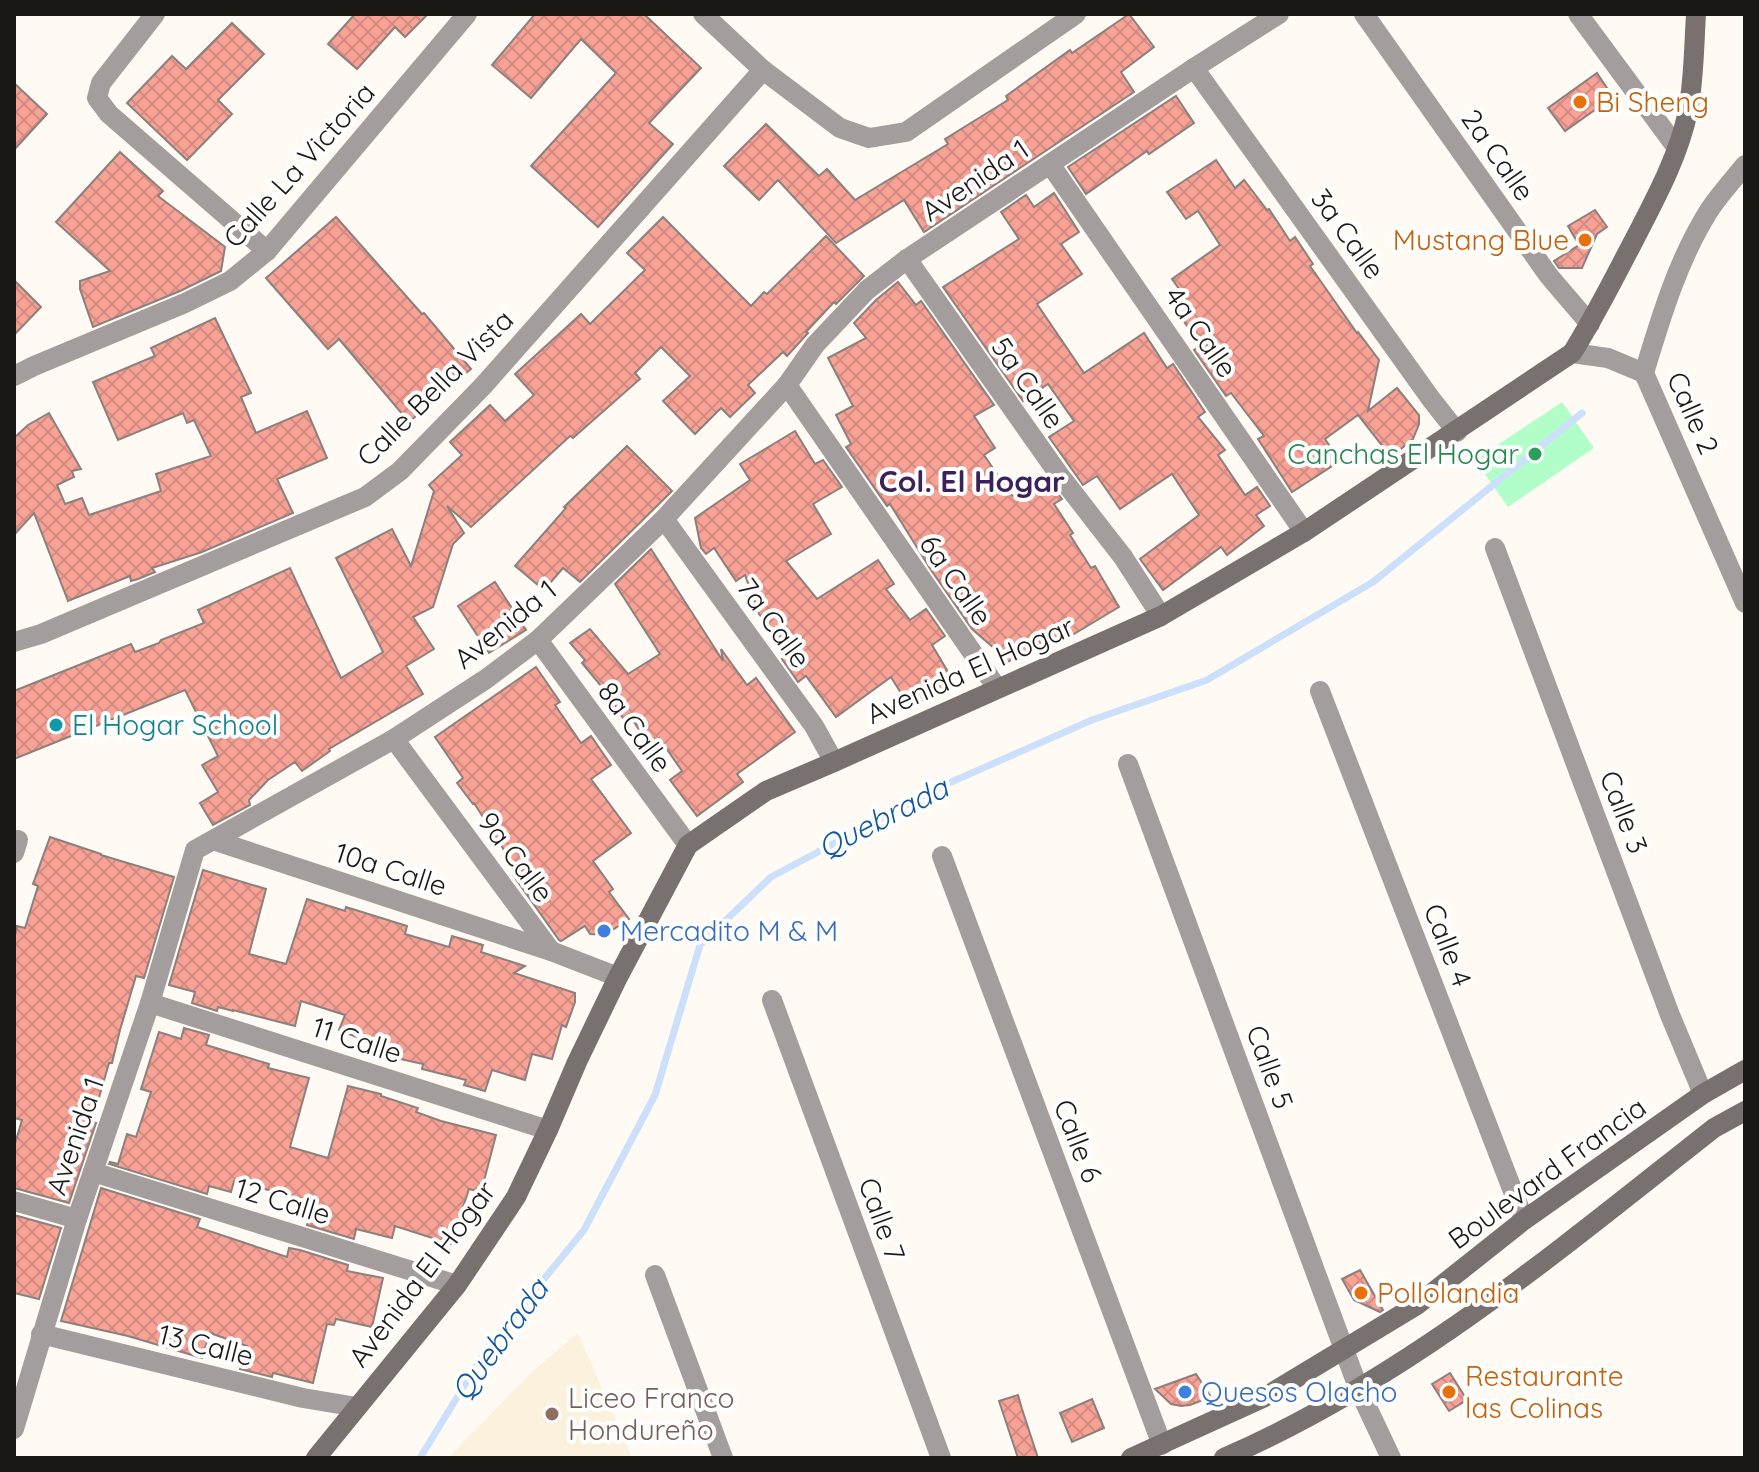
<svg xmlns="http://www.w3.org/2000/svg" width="1759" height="1472" font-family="Quicksand,sans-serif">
<defs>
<pattern id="building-cross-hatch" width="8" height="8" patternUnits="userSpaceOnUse" patternTransform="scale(2)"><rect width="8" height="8" fill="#f8a295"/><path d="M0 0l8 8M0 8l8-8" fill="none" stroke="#d48b80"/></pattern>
</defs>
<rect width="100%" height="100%" fill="#fffbf4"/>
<path fill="#fbf1dc" d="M578,1333L632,1458H448L534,1370Z"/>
<path fill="#b2fec9" d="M1562,402L1594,448L1508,507L1475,460Z"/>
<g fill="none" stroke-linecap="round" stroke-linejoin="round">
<path stroke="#cce0fb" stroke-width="7" d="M420,1458L486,1350L584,1230L655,1095L700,945L771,877L940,787L1092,720L1207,680L1373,582L1582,413"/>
</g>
<g fill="url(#building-cross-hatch)" stroke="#8b807e" stroke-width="2">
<path d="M355,14H428L405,37L395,27L357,69L328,44Z"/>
<path d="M535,14H644L701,68L649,123L673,144L598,227L531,166L616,73L581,39L531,98L492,65Z"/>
<path d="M1129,14L1154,47L1121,72L1134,92L924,232L904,200L836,243L778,180L759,200L724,166L766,124L819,176L827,169L855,200L948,144L945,139L1008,100L1006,96L1070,50L1072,53Z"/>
<path d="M232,23L264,54L218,100L232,114L187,160L127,103L172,56L186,69Z"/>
<path d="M1597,73L1613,97L1565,131L1548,108Z"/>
<path d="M14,83L47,114L14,150Z"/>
<path d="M1176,96L1194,123L1149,154L1147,151L1086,194L1068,167Z"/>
<path d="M120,152L163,191L158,196L225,247L221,271L180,291L93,327L80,289V281L110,271L56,222Z"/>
<path d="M1216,160L1235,188L1244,180L1267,210L1269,209L1290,241L1295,237L1313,264L1310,266L1357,333L1358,332L1379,360L1368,411L1397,388L1419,415V424L1413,439L1391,457L1358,415L1325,439L1340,461L1292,492L1258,439L1264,436L1231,393L1226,396L1194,350L1201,345L1179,315L1191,306L1172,279L1220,245L1198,211L1186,219L1167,192Z"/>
<path d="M1054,193L1079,232L1061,244L1082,274L1037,304L1084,373L1144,333L1167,368L1173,364L1205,412L1198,417L1225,450L1218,455L1245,495L1257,487L1270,506L1256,515L1264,526L1227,555L1221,547L1163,590L1140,559L1199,515L1172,474L1120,509L1097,476L1083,485L1049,437L1074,421L1048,384L1023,401L943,287L1019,239L1001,212L1026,195L1034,207Z"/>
<path d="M1595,210L1607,227L1597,234L1582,268H1559L1554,261L1579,245L1568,226Z"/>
<path d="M336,217L422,314L424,313L471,369L409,422L339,339L328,349L266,278Z"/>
<path d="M663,217L751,306L764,292L767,294L826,236L864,276L836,304L834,302L806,332L808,333L787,356L783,352L748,385L755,393L730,417L721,408L695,434L663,401L690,376L661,347L635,373L640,379L573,438L570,436L471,527L447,506L464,533L453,544L433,607L413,617L434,649L406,666L423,694L329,749L330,751L302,771L295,762L268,780L249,800L250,805L213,825L200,803L218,792L202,765L218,756L185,690L14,759V691L131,644L135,652L159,643L161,640L204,623L198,610L290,568L341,678L383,652L336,558L392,529L411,566L434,491L429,485L462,455L450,442L490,405L505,421L534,395L515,374L581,314L590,324L645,270L627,253Z"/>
<path d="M14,280L41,307L14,335Z"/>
<path d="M898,282L916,305L921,301L994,405L974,416L995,448L984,455L1012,496L1044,476L1062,499L1054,504L1073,533L1070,535L1091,568L1095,566L1119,607L1059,643L1054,636L1004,664L995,649L972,629L931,570L890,504L887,506L846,447L851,444L836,415L853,406L828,358L866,338L854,323L876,300Z"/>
<path d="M215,318L251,393L241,397L256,433L307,411L327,458L277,479L293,513L202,552L152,568L155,572L138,579L131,581L130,576L68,601L34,513L14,535V438L28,425L49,413L81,469L72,471L74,477L57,485L65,504L82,498L89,515L161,491L156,474L211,456L194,420L187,423L183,413L118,440L93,382L155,356L151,348Z"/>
<path d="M795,431L815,464L823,460L842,487L813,504L831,534L786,561L817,599L878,560L894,584L886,589L910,620L926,609L945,636L932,645L954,682L910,708L891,677L836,717L806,676L798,682L782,659L789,654L782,645L783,644L759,614L745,575L736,581L714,548L706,554L701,548L695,518L750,480L740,464Z"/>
<path d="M627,446L672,491L580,582L563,568L544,590L515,566L566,508L564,507Z"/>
<path d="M651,549L723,661L721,649L747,685L756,678L795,732L737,774L743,782L697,816L670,780L682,771L659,738L648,744L629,714L623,718L606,692L582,663L585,660L570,643L590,629L628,674L660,654L615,584Z"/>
<path d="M495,582L526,630L489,653L458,606Z"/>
<path d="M536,667L560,702L555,705L581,743L591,736L611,765L591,779L631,833L593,861L613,889L609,892L629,919L605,935L590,934L585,926L561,941L559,940L513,875L518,872L474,803L473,804L457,783L463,778L435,737Z"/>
<path d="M50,837L101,854V855L174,877L144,978L136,976L120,1030L112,1063H109L92,1122L96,1123L69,1203L14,1188V1147L22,1120L14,1118V940L17,926L25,928L38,886L33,884Z"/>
<path d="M203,870L266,889L249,954L286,964L307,899L345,911L346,907L407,926L405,934L449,947L452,936L483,945L481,952L525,966L514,973L575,993V1002L566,1027L562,1025L552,1059L532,1054L525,1080L492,1070L485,1091L464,1085L466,1080L422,1069L423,1064L387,1056L389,1050L339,1030L345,1015L301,1001L295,1026L233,1010V1011L218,1007L217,1011L192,1003L195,992L169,985Z"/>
<path d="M184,1028L209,1035L206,1045L269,1064L268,1068L309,1078L290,1147L328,1158L348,1086L381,1094V1096L418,1108L416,1112L441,1121L496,1135L481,1192L469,1189L451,1244L395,1226L392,1238L356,1229L354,1239L307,1225L314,1202L234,1181L231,1192L209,1186L207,1194L109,1164L110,1162L118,1164L127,1134L136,1137L151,1092L141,1089L159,1032L181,1039Z"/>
<path d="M101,1188L200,1219L197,1227L287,1257L289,1248L300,1250L348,1265L347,1271L383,1278L372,1327L336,1319L334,1325L327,1324L313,1383L273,1373L272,1377L240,1369L247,1346L210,1333L202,1358L128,1336L61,1321Z"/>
<path d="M14,1215L61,1228L39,1299L14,1293Z"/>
<path d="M1360,1270L1383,1310L1380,1312L1354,1300L1342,1279Z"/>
<path d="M1450,1373L1467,1400L1449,1411L1432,1384Z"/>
<path d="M1196,1374L1211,1397L1190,1405L1181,1406L1171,1404L1155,1389Z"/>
<path d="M1018,1395L1022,1409L1038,1458H1018L999,1401Z"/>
<path d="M1092,1399L1104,1428L1072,1442L1060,1413Z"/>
</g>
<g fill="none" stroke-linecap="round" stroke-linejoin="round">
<g stroke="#a39e9d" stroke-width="20">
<path d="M155,14L101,83L97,98L109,114L267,251"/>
<path d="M703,14L763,70L840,128L869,138L906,132L1076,14"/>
<path d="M1364,14L1549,276L1590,324"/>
<path d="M1578,14L1677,148"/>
<path d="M1194,68L1431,399L1457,432"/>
<path d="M1050,164L1304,532"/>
<path d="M1745,165C1733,180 1720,194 1710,209C1678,259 1661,317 1644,373L1745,603"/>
<path d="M907,259L1060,476L1123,557L1161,616"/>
<path d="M1572,353L1608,358L1644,373"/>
<path d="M14,376L34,366L185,303L230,281L267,251L467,14"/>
<path d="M787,385L997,688"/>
<path d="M664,519L814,726L834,762"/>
<path d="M1495,548L1670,1015L1703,1094"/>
<path d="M538,640L688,845"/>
<path d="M14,642L41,634L365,497L400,471L483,386L763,70"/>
<path d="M1320,691L1524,1220"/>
<path d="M394,739L551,951L618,977"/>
<path d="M1128,764L1359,1390L1391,1458"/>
<path d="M213,840L551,951"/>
<path d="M14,853L18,840"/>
<path d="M942,856L1162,1445"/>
<path d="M772,1000L941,1458"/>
<path d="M150,1003L548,1130"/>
<path d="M93,1172L457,1285"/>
<path d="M14,1201L77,1219"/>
<path d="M655,1275L723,1458"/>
<path d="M41,1334L303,1398L357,1407"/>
<path d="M14,1429L77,1219L150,1003L195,850L394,739L486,679L538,640L664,519L787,385L815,345L867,290L907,259L1194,68L1279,14"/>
</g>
<g stroke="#797170" stroke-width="20">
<path d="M316,1458L457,1285L516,1197L548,1130L577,1062L618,977L688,845L766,791L834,762L1161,616L1304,532L1572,353C1594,318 1612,282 1631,246C1653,203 1678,159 1688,111C1694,80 1694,46 1696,14"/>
<path d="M1131,1458L1263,1398L1417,1305L1524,1220L1703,1094L1745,1070"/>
<path d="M1224,1458C1406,1379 1559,1250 1714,1128L1745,1111"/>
</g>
</g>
<g fill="#e8710a" stroke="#fff" stroke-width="3">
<circle cx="1580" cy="102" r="8"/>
<circle cx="1585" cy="240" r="8"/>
<circle cx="1361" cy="1293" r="8"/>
<circle cx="1449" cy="1392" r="8"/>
</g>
<circle fill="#2e9e5b" stroke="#fff" stroke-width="3" cx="1535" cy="454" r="8"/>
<circle fill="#0f9aa8" stroke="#fff" stroke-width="3" cx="56" cy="725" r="8"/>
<g fill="#3f7fe0" stroke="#fff" stroke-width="3">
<circle cx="604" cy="931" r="8"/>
<circle cx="1185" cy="1392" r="8"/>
</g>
<circle fill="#8d6e63" stroke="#fff" stroke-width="3" cx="552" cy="1414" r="8"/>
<g text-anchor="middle" stroke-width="8" stroke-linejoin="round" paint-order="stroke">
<g font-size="28" fill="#c56008" stroke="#fff" text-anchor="start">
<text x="1596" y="112">Bi Sheng</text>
<text x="1569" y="250" text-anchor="end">Mustang Blue</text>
<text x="1377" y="1303">Pollolandia</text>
<text x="1465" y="1386">Restaurante<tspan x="1465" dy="32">las Colinas</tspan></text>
</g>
<g font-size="28" fill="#1a1815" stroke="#fff">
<text transform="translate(1498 155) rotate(55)" y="10">2a Calle</text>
<text transform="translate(299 165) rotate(-48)" y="10">Calle La Victoria</text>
<text transform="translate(975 180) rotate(-34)" y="10">Avenida 1</text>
<text transform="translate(1348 234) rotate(54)" y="10">3a Calle</text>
<text transform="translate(1201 332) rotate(55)" y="10">4a Calle</text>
<text transform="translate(1028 383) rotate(55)" y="10">5a Calle</text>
<text transform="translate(435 388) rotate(-45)" y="10">Calle Bella Vista</text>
<text transform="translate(1693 413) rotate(66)" y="10">Calle 2</text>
<text transform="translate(956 580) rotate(55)" y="10">6a Calle</text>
<text transform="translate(774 623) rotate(54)" y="10">7a Calle</text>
<text transform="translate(505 624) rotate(-39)" y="10">Avenida 1</text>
<text transform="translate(970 670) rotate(-24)" y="10">Avenida El Hogar</text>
<text transform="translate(635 727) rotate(54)" y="10">8a Calle</text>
<text transform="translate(1624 812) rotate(69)" y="10">Calle 3</text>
<text transform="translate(516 857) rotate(53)" y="10">9a Calle</text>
<text transform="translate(391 869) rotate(18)" y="10">10a Calle</text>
<text transform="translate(1448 945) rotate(69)" y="10">Calle 4</text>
<text transform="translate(357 1040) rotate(18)" y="10">11 Calle</text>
<text transform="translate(1270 1067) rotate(70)" y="10">Calle 5</text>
<text transform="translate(75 1136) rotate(-71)" y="10">Avenida 1</text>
<text transform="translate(1078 1141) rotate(69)" y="10">Calle 6</text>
<text transform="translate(1547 1173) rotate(-36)" y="10">Boulevard Francia</text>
<text transform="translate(283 1201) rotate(17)" y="10">12 Calle</text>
<text transform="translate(882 1219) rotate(70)" y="10">Calle 7</text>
<text transform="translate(422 1274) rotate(-53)" y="10">Avenida El Hogar</text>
<text transform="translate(206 1345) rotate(14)" y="10">13 Calle</text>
</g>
<g font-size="28" fill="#27864d" stroke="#fff" text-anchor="end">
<text x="1519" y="464">Canchas El Hogar</text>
</g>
<g font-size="28" fill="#0d838f" stroke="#fff" text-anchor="start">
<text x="72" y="735">El Hogar School</text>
</g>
<g font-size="28" fill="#366cbe" stroke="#fff" text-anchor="start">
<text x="620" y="941">Mercadito M &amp; M</text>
<text x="1201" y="1402">Quesos Olacho</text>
</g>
<g font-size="28" fill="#785e54" stroke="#fff" text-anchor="start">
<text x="568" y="1408">Liceo Franco<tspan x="568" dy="32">Hondureño</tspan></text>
</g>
<g font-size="30" font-weight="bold" fill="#3b2059" stroke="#fff">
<text x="972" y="492">Col. El Hogar</text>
</g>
<g font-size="30" font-style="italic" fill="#10559e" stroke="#fff">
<text transform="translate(883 818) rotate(-27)" y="10">Quebrada</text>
<text transform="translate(500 1340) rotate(-54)" y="10">Quebrada</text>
</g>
</g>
<rect width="1759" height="1472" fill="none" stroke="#1a1815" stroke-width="32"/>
</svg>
